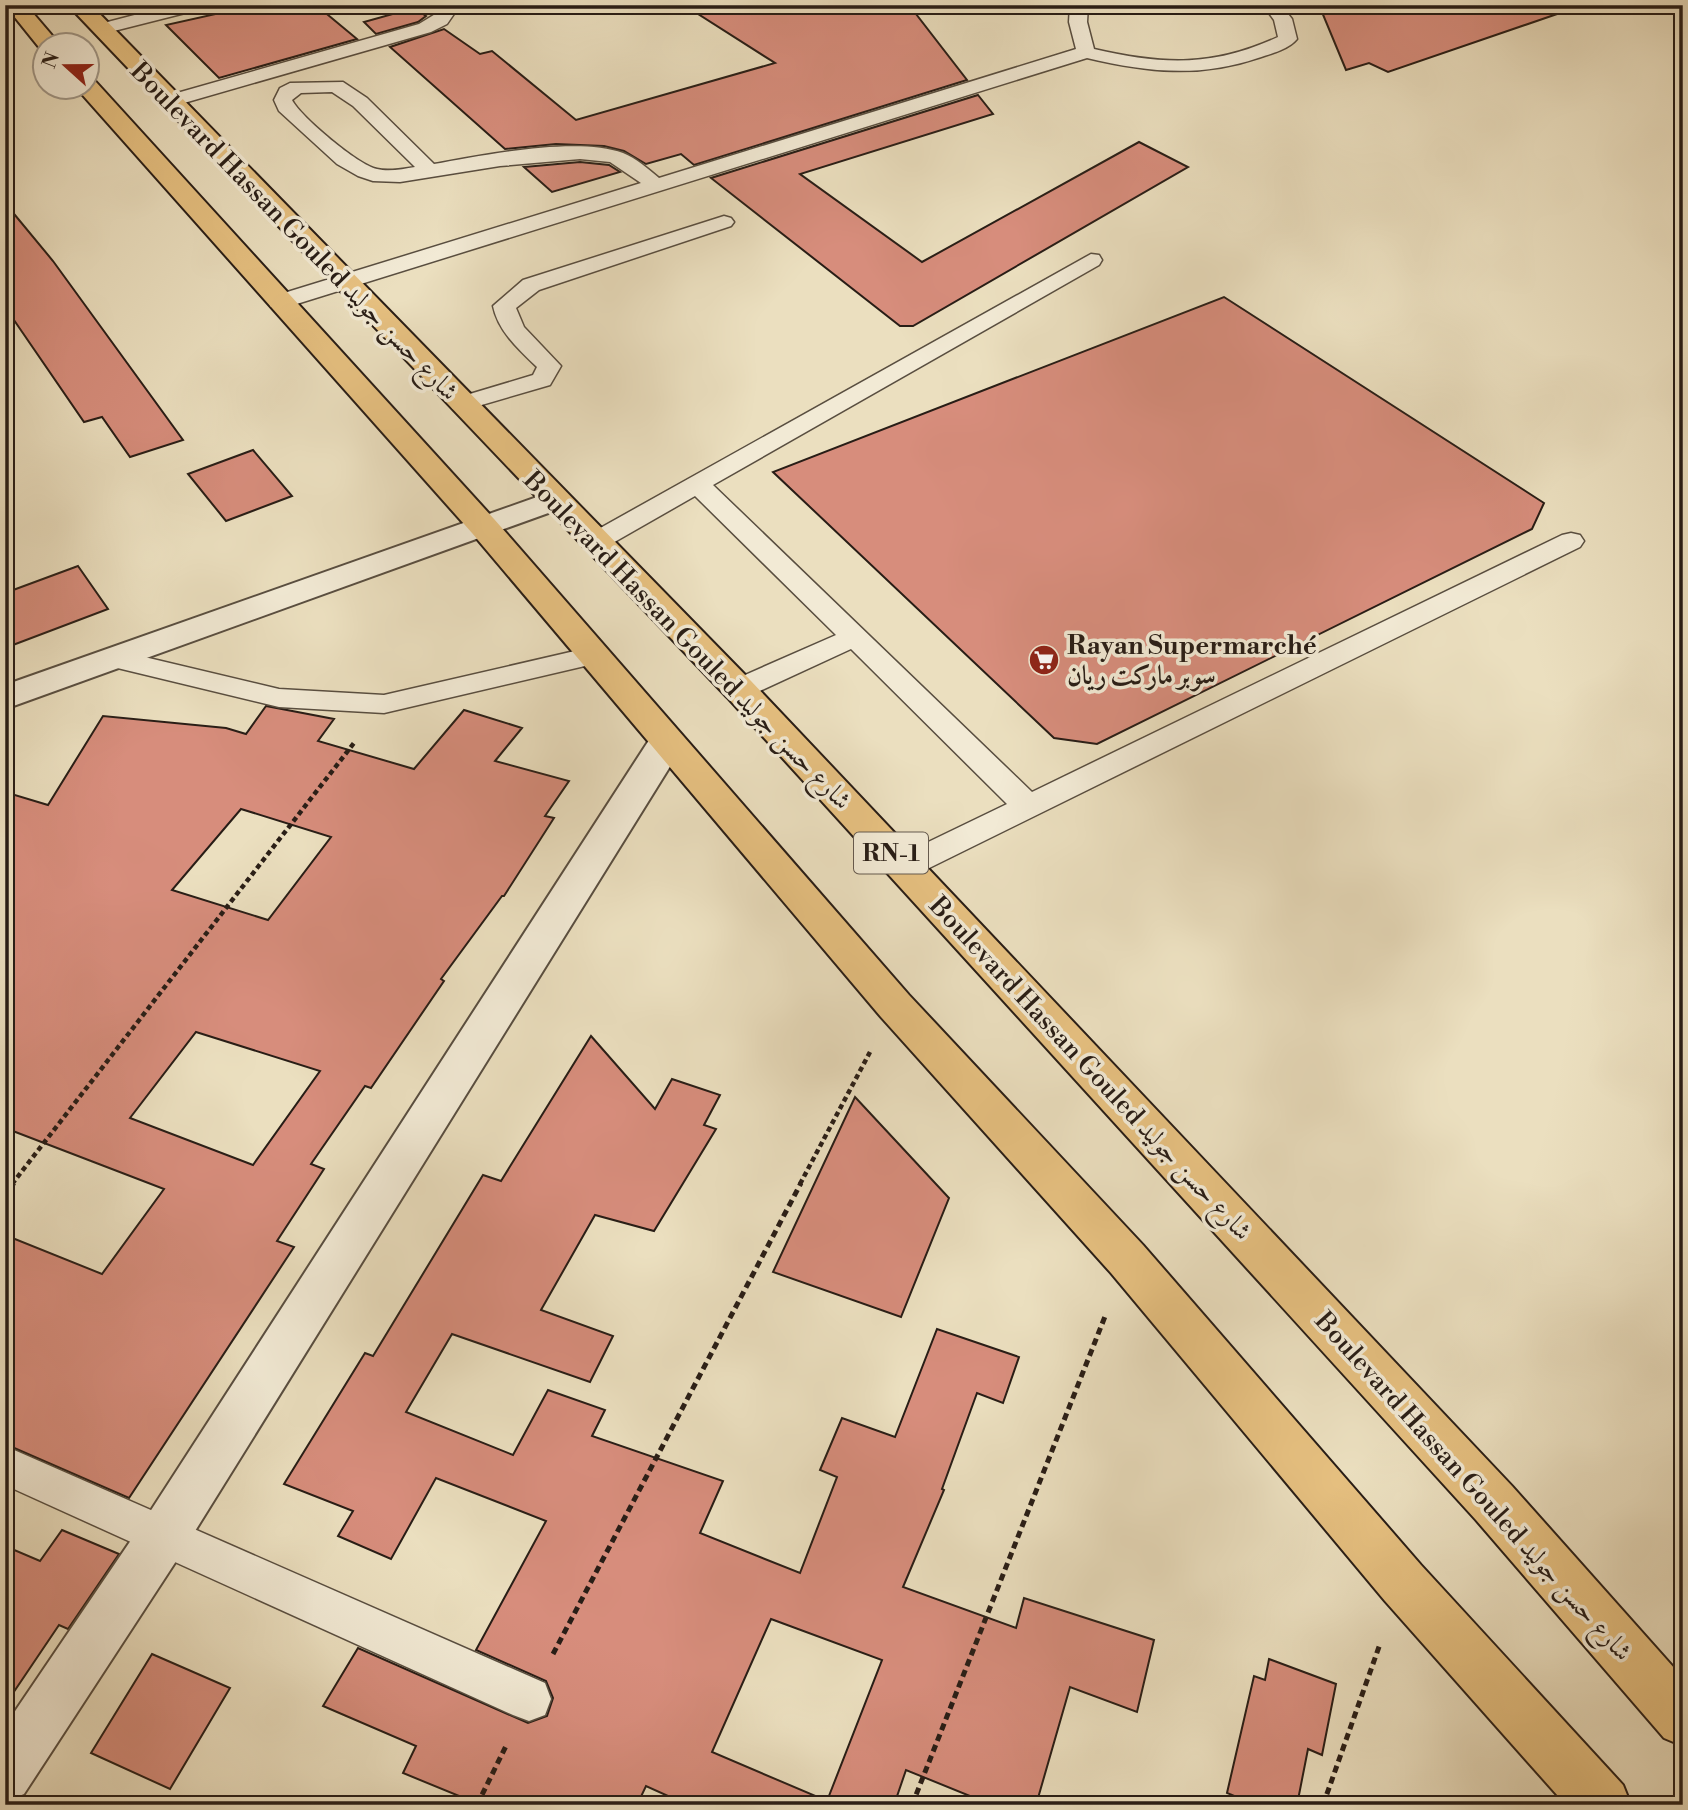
<svg xmlns="http://www.w3.org/2000/svg" width="1688" height="1810" font-family="'Libre Bodoni',Amiri,serif">
<rect width="100%" height="100%" fill="#ebdfbf"/>
<filter id="stains"><feTurbulence type="fractalNoise" baseFrequency=".00286" numOctaves="4"/><feColorMatrix values="0 0 0 0 .2 0 0 0 0 .09 0 0 0 0 .02 0 0 0 .5 -.17"/></filter>
<radialGradient id="worn" r=".72"><stop offset=".6" stop-color="#630" stop-opacity="0"/><stop offset="1" stop-color="#630" stop-opacity=".3"/></radialGradient>
<g fill="#d78d7c" stroke="#281d16" stroke-width="2" fill-rule="evenodd">
<path d="M256,5H316L357,39L219,78L166,25Z"/>
<path d="M684,5H909L967,80L694,165L681,154L646,164L624,151L604,146L556,144L505,149L390,47L444,29L480,54L492,51L576,120L775,63Z"/>
<path d="M1319,5H1559L1560,13L1388,72L1369,63L1346,70Z"/>
<path d="M414,8L426,16L418,22L376,34L364,22Z"/>
<path d="M978,95L993,114L800,174L922,262L1139,142L1188,167L913,326H900L711,178Z"/>
<path d="M580,162L609,165L620,172L552,192L524,167Z"/>
<path d="M5,203L53,261L183,440L130,457L102,417L84,422L5,307Z"/>
<path d="M1224,297L1544,503L1532,529L1097,744L1054,738L773,472Z"/>
<path d="M253,450L292,496L226,521L188,474Z"/>
<path d="M78,566L108,609L5,648V593Z"/>
<path d="M266,706L334,719L318,741L414,769L464,710L522,728L495,761L569,781L545,816L554,818L504,896H502L441,979L444,981L371,1088L365,1086L311,1164L324,1169L277,1241L294,1247L129,1498L5,1444V1235L102,1274L164,1189L5,1128V792L48,805L103,716L226,728L246,734ZM241,809L331,837L268,920L172,890ZM196,1032L320,1071L253,1165L130,1118Z"/>
<path d="M591,1036L655,1109L672,1079L720,1095L704,1125L716,1129L654,1231L595,1215L541,1310L613,1336L590,1382L452,1334L406,1412L513,1455L548,1390L605,1410L592,1436L723,1481L700,1533L800,1573L837,1477L820,1470L842,1418L895,1437L937,1329L1019,1357L1003,1403L977,1393L942,1489L944,1490L903,1587L1016,1628L1024,1598L1154,1640L1137,1712L1070,1687L1036,1805H992L906,1770L894,1805H688L646,1786L637,1805H481L403,1773L416,1746L323,1706L358,1648L528,1723L547,1716L553,1698L546,1681L476,1650L546,1521L436,1478L391,1559L338,1536L353,1511L284,1484L365,1353L373,1356L483,1175L501,1181ZM771,1619L882,1660L827,1801L712,1752Z"/>
<path d="M855,1097L949,1198L901,1317L773,1272Z"/>
<path d="M62,1530L119,1554L68,1629L59,1625L5,1705V1546L40,1561Z"/>
<path d="M152,1654L230,1688L170,1789L91,1753Z"/>
<path d="M1269,1659L1336,1684L1322,1755L1308,1749L1297,1805H1256L1227,1793L1254,1676L1265,1680Z"/>
</g>
<g fill="none" stroke-linecap="round" stroke-linejoin="round">
<g stroke="#594e40" stroke-width="3">
<g id="service">
<path d="M173,5H204L201,9L102,34L93,29L96,25Z"/>
<path d="M428,5H450L456,11L447,24L431,32L177,105H163L161,101L163,97L419,24L437,13Z"/>
<path d="M1070,5H1088L1087,22L1094,49C1163,65 1213,67 1278,37L1274,20L1263,5H1281L1292,19L1297,39C1289,49 1271,54 1258,58C1200,78 1146,72 1087,58L287,307H271L268,302L271,297L641,183L610,162L580,159L500,166L400,182L373,181L358,176L337,164L279,111L274,100L280,88L290,83L343,82L367,98L434,164C483,155 577,136 623,153C636,158 648,169 659,178L1076,49L1069,22ZM332,92L353,106L415,167C403,169 389,172 377,169C358,165 301,117 292,100L301,93Z"/>
<path d="M724,216L731,218L734,222L731,226L539,290L516,308L524,327L561,366L550,385L461,411L453,409L449,404L453,399L533,375L537,367C519,350 498,331 493,306L523,280Z"/>
<path d="M1091,254L1099,255L1102,260L1099,265L713,485L1032,792L1562,535L1571,533L1580,535L1584,541L1580,547L915,875L904,878L893,875L889,867L893,859L1007,804L851,649L749,696L739,698L729,696L725,689L729,682L836,635L695,496L604,548L595,550L586,548L582,542L586,536Z"/>
<path d="M592,647L602,650L606,656L602,662L384,713L279,707L105,665L101,659L105,653L115,650L279,689L384,695Z"/>
<path d="M5,1446L545,1683L551,1699L545,1715L529,1721L513,1715L5,1485Z"/>
</g>
</g>
<g stroke="#594e40" stroke-width="4">
<g id="minor">
<path d="M554,491L565,493L569,500L565,507L5,709V685Z"/>
<path d="M666,731L679,734L684,743L679,752L182,1552L24,1794L5,1802V1726L146,1518L653,734Z"/>
</g>
</g>
<g stroke="#281d16" stroke-width="4">
<g id="primary">
<path d="M5,5H26L61,46H46V52L42,51Z"/>
<path d="M68,5H91L751,681L1512,1486L1683,1678V1746L1664,1738L1476,1520L727,697Z"/>
<path d="M88,80L96,82L494,519L909,995L1143,1245L1421,1565L1623,1785L1631,1805H1566L1385,1601L1111,1273L881,1017L472,533L80,92L77,88H88Z"/>
</g>
</g>
<g stroke="#281d16" stroke-width="4.5" stroke-dasharray="5 3.5" stroke-linecap="butt">
<path d="M12,1184L354,743"/>
<path d="M800,1184L870,1052"/>
</g>
<g stroke="#281d16" stroke-width="5" stroke-dasharray="7 4.5" stroke-linecap="butt">
<path d="M5,1194L14,1183"/>
<path d="M553,1654L801,1183"/>
<path d="M477,1805L506,1746"/>
<path d="M912,1805L1106,1314"/>
<path d="M1323,1805L1380,1644"/>
</g>
<use href="#service" fill="#f2ead5" fill-rule="evenodd"/>
<use href="#minor" fill="#f2ead5" fill-rule="evenodd"/>
<use href="#primary" fill="#e6c080" fill-rule="evenodd"/>
</g>
<defs>
<g id="supermarket-disc" transform="scale(1.575)"><circle r="9.5" fill="#8f2418" stroke="#f2ead5"/><path d="M-6-5.5h2.5l.6 2H6L4.5 2H-2.5L-4.4-4H-6ZM-1.5 3.2a1.3 1.3 0 1 0 .1 0ZM3 3.2a1.3 1.3 0 1 0 .1 0Z" fill="#fff"/></g>
</defs>
<g fill-rule="evenodd">
<use href="#supermarket-disc" x="1044" y="660"/>
</g>
<g text-anchor="middle" stroke-width="7" stroke-linejoin="round" paint-order="stroke">
<rect fill="#f2ead5" stroke="#655a4f" stroke-width="2" x="854" y="832.5" width="74" height="41" rx="5"/>
<g font-size="24" font-weight="bold" fill="#281d16">
<text x="891" y="861">RN-1</text>
</g>
<g font-size="26" fill="#281d16" stroke="#f2ead5">
<text transform="translate(295 231) rotate(46)" y="9">Boulevard Hassan Gouled شارع حسن جوليد</text>
<text transform="translate(688 640) rotate(46)" y="9">Boulevard Hassan Gouled شارع حسن جوليد</text>
<text transform="translate(1091 1068) rotate(47)" y="9">Boulevard Hassan Gouled شارع حسن جوليد</text>
<text transform="translate(1474 1486) rotate(48)" y="9">Boulevard Hassan Gouled شارع حسن جوليد</text>
</g>
<g font-size="26" font-weight="bold" fill="#281d16" stroke="#f2ead5" text-anchor="start">
<text x="1067" y="654">Rayan Supermarché<tspan x="1067" dy="30">سوبر ماركت ريان</tspan></text>
</g>
</g>
<rect width="1688" height="1810" fill="none" stroke="#ebdfbf" stroke-width="28"/>
<rect x="7" y="7" width="1674" height="1796" fill="none" stroke="#281d16" stroke-width="3.5"/>
<rect x="14" y="14" width="1660" height="1782" fill="none" stroke="#281d16" stroke-width="2"/>
<g transform="translate(66 66) rotate(291)"><circle r="33" fill="#f2ead5" stroke="#a19889" stroke-width="2"/>
<path d="M0-5L12 26L0 18L-12 26Z" fill="#8f2418"/>
<text y="-10" font-size="19" font-weight="bold" text-anchor="middle" fill="#281d16">N</text>
</g>
<rect width="100%" height="100%" filter="url(#stains)"/>
<rect width="100%" height="100%" fill="url(#worn)"/>
</svg>
